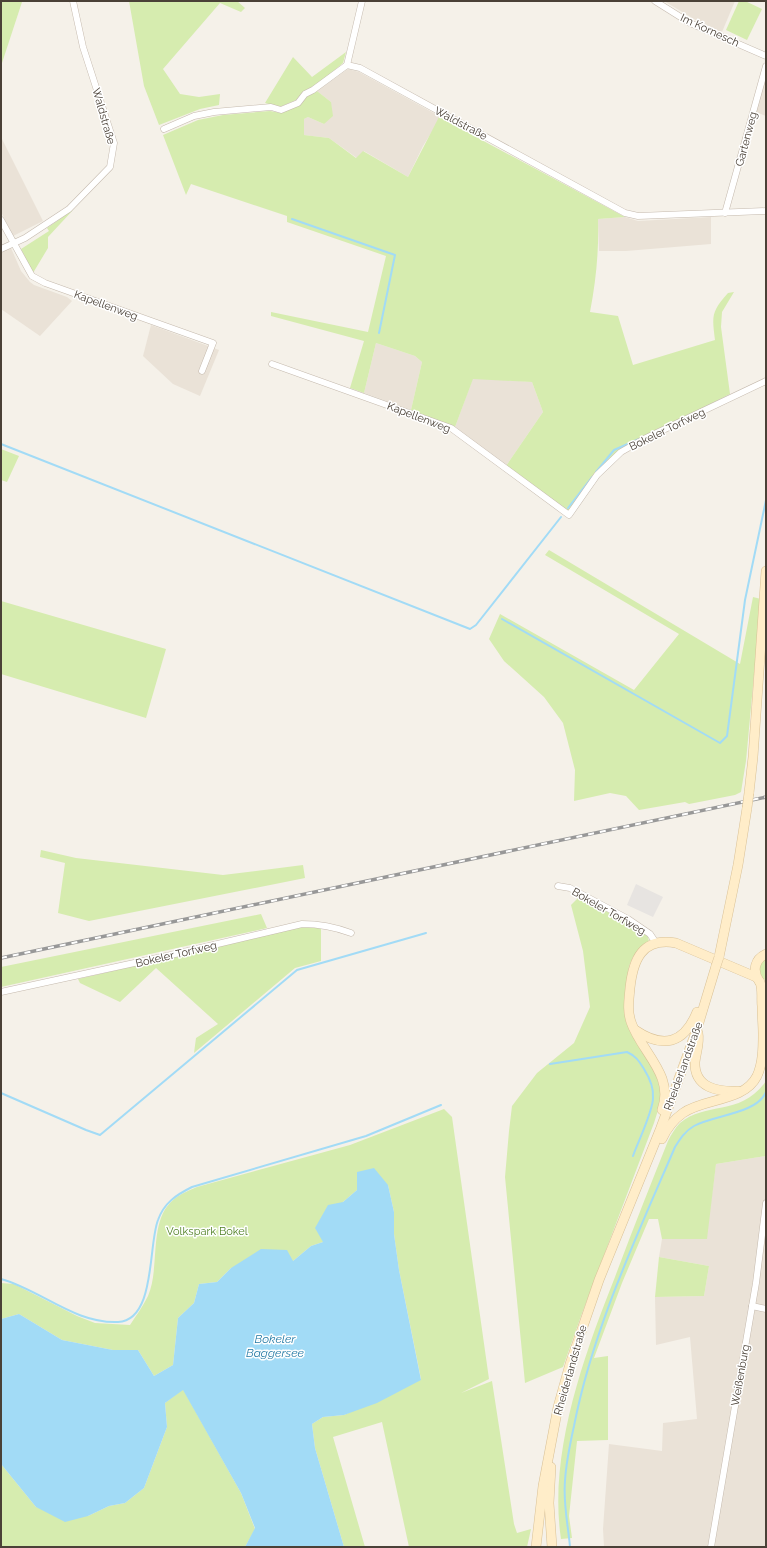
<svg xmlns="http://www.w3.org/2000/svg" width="767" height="1548" font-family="Raleway,sans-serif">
<rect width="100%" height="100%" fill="#f5f1e9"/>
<g fill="#eae2d7">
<path d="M664,1H735L722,32L704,25Z"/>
<path d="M348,69L359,72L441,117L423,146L408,177L364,151L357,158L329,138L304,135V119L308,117L324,124L331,102L317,91Z"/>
<path d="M766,76V116L756,112Z"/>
<path d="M1,137L43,221L13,236L1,212Z"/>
<path d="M625,217L638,221L711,217V244L626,251H599L598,219Z"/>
<path d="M11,248L21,271L30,282L34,285L67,297L72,301L40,336L1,309V252Z"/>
<path d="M151,325L219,350L200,396L173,384L143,356Z"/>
<path d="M376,343L415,356L422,362L411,410L364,393Z"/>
<path d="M473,378L532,382L543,412L506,466L455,427Z"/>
<path d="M766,1156V1547H604L603,1529L609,1444L662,1451L663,1423L697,1419L690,1337L656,1345L655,1297L704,1296L709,1266L659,1257L662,1239H706L716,1164Z"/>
</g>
<g fill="#d6ecaf">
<path d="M1,1H23L22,2L1,66Z"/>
<path d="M129,1H237L245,8L241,12L220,3L163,69L180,94L199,97L220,94L219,105L200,109L159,125L144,86Z"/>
<path d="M739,1H745L762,9L747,40L726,30Z"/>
<path d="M346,52L343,63L312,89L303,92L296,100L280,107L265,103L293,57L312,77Z"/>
<path d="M317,91L331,102L333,116L324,124L308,117L304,119V135L329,138L356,158L363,151L408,177L439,117L625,217L598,219C599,251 596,281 590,312L618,316L633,365L715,340C712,316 711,312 728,293L734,292L722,312L721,327L730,394L620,450L568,512L506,466L543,412L532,382L473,379L455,427L411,410L422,362L415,356L376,343L364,393L350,388L364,341L271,316V312L368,332L386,256L287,222V216L191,184L186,195L163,135L198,120L223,115L270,111L281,113L298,106L306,97Z"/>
<path d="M73,210L48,237V248L33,273L21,249L49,231L47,228Z"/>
<path d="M1,449L19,456L7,482L1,480Z"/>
<path d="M549,550L740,664L753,597L761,599L746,761L741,792L735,795L689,804L685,802L639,810L626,796L610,793L574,801L575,770L563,723L544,697L504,661L489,639L500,614L634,690L679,634L545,555Z"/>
<path d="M1,601L166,649L146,718L1,674Z"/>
<path d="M41,850L76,858L223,875L303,865L305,878L89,921L58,913L65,863L40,857Z"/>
<path d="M579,897L586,900L642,931L648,937L649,942L639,949L633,957L629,966L624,1011L627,1023L655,1069L662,1093L660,1104L654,1123L581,1316L563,1367L525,1383L505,1177L509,1131L512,1106L537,1073L574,1043L590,1007L583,951L571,905Z"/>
<path d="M261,914L267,928L1,987V967Z"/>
<path d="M302,927H321V961L295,968L194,1053L196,1038L218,1024L156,968L120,1002L80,983L78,979Z"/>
<path d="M766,958V981C757,974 758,965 766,958Z"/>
<path d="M766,1081V1156L716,1164L707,1239H662L658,1219H649L622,1283L594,1358L608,1356V1440L577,1441L569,1516L572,1538L561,1539C548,1454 584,1355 615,1277C632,1231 650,1186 668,1141C671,1135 675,1128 680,1123C706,1101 741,1117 766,1081Z"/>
<path d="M444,1109L452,1117L489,1379L461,1393L492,1381L514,1524L517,1533L531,1529L527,1547H409L382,1422L333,1437L365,1547H344L315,1448L312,1424L323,1417L344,1415L421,1379L399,1270L394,1234V1212L388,1185L357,1190L343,1202L323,1242L311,1246L293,1261L231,1268L217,1282L199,1284L194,1303L178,1318L173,1365L154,1376L138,1350H113L62,1340L19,1314L1,1319V1283L14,1284L77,1316L95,1323L130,1325C136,1316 143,1306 148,1296C160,1269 149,1225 170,1203C177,1195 188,1191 197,1187L350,1145Z"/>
<path d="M659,1257L709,1266L704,1296L655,1297Z"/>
<path d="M183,1389L241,1493L255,1529L245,1547H1V1464L36,1507L88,1516L109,1506L125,1503L144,1488L167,1427L165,1403Z"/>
</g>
<path fill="#e7e4e1" d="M636,884L663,897L653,917L627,905Z"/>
<path fill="#a2dbf6" d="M374,1168L388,1185L394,1212V1234L399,1270L421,1380L377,1403L344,1415L323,1417L312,1424L315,1448L344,1547H245L255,1528L241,1493L183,1390L165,1403L167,1427L144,1488L125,1503L109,1506L88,1516L65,1522L36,1507L1,1464V1319L19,1314L62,1340L113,1350H138L154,1376L173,1365L178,1318L194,1303L199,1284L217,1282L231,1268L261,1249L287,1250L293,1261L311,1246L323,1242L315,1228L328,1205L343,1202L357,1190V1172Z"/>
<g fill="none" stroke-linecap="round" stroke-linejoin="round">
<g stroke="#a2dbf6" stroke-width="2">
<path d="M292,219L395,255L379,333"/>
<path d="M1,444L470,629L476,625L561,517"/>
<path d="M596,472L614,450L639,439"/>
<path d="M568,508L592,477"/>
<path d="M502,619L720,743L727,736L745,600L766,500"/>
<path d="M550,1064L627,1052C636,1056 639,1061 644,1069C649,1077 654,1087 653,1098C653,1111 638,1142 633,1156"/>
<path d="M1,1093L86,1130L100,1135L297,970L426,933"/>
<path d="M1,1279C41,1290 75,1324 118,1322C156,1320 148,1245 158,1220C164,1203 176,1195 192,1187L366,1136L441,1105"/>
<path d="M570,1547C568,1524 563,1504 565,1481C566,1462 570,1444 574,1426C593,1329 636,1238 675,1147C680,1139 685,1131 694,1126C713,1115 757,1114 766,1092"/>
</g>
<g stroke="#c5baae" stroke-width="7">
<g id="street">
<path d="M655,1L690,23L766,56"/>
<path d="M347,65L362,1"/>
<path d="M164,129L194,116L214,112L271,107L281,110L298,103L305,94L313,90L347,65L360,68L625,213L638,216L766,211"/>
<path d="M725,213L766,66"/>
<path d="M1,220L32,276L45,283L213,343L202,371"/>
<path d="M1,249L25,238L69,209L110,167L114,143L83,47L73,1"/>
<path d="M272,364L451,428L569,515L597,475L621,452L644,439L766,381"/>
<path d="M558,886L570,888L628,919L650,934L656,943"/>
<path d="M1,992L171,955L302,924C319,924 335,927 351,933"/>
<path d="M752,1306L766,1309"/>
<path d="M711,1547L756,1283L766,1203"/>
</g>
</g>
<g stroke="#d9c196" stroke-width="10">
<g id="secondary">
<path d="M749,793L753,757L766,571"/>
<path d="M719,957L738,865L747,808"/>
<path d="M759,981C752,970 755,959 766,954"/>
<path d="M635,1030C663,1049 684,1044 697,1012"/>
<path d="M698,1033C700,1043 696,1052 695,1062C694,1088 718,1092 738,1091"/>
<path d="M662,1110C675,1075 641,1052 631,1022C627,1010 629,1000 630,988C633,960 642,937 676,943L756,977"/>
<path d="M662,1139C667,1128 673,1120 683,1113C704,1098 744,1102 757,1076C763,1063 763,1047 763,1034C763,1024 762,1016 762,1006C761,998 763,991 760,982"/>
<path d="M551,1467L549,1503L552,1547"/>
<path d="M536,1547L543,1486L558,1407L570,1364L599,1280L660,1130L697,1029L716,966"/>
</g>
</g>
<use href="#street" stroke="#fff" stroke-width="6"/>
<use href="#secondary" stroke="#ffedc9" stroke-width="9"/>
<g stroke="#989898" stroke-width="3.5">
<path id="rail" d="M1,958L766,797"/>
</g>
<use href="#rail" stroke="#fff" stroke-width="2" stroke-dasharray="6" stroke-linecap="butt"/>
<g stroke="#d9c196" stroke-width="10" stroke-linecap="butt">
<g id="secondary-bridge">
<path d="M747,808L749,793"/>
<path d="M716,966L719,957"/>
</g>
</g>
<use href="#secondary-bridge" stroke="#ffedc9" stroke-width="9"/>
</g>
<g text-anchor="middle" stroke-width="3" stroke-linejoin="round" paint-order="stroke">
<g font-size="11" fill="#4a4137" stroke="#fff">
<text transform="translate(710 30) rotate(25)" y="4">Im Kornesch</text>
<text transform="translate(104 116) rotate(74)" y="4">Waldstraße</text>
<text transform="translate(461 123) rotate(28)" y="4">Waldstraße</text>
<text transform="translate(746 139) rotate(-75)" y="4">Gartenweg</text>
<text transform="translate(106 305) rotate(20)" y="4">Kapellenweg</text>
<text transform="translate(419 417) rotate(21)" y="4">Kapellenweg</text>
<text transform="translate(667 429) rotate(-26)" y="4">Bokeler Torfweg</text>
<text transform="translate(609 911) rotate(30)" y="4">Bokeler Torfweg</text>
<text transform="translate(176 954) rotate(-13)" y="4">Bokeler Torfweg</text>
<text transform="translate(683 1066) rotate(-70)" y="4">Rheiderlandstraße</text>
<text transform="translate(570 1370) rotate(-74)" y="4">Rheiderlandstraße</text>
<text transform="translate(740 1375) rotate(-80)" y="4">Weißenburg</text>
</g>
<g font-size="11" fill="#508125" stroke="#fff">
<text x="207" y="1235">Volkspark Bokel</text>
</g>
<g font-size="12" font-style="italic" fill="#247aa5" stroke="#fff">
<text x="275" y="1343">Bokeler<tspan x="275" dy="14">Baggersee</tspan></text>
</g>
</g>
<rect width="767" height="1548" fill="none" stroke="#4a4137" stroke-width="4"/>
</svg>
